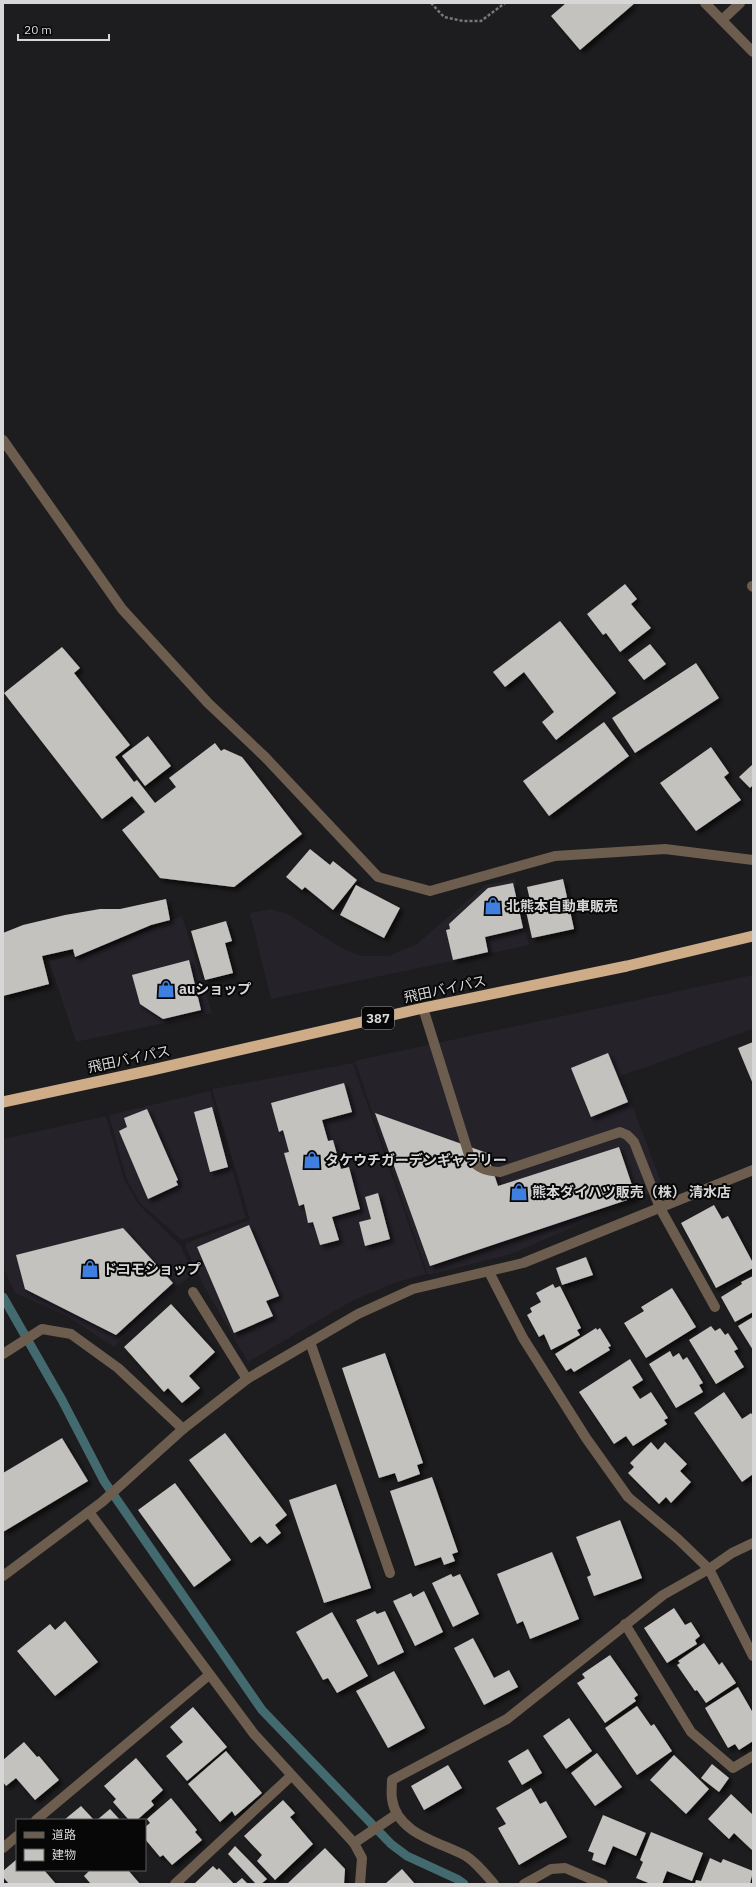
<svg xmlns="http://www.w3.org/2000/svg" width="756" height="1887" font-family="'IBM Plex Sans','Noto Sans JP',sans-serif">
<defs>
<filter id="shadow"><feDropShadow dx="3.5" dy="3.5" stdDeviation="2" flood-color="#0009"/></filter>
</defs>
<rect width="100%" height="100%" fill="#1d1c1e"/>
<g fill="#25222a">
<path d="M515,879L529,945L271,999L250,913L271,909L290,915L343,949L362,956H389L417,944L485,885Z"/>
<path d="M182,916L212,1013L76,1042L49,961L73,955L76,960Z"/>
<path d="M753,975V1029L621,1076L663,1187L512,1254L428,1275L355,1062L358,1060Z"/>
<path d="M353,1063L426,1274L397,1282L350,1302L248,1362L205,1288L186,1248V1243L250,1220L212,1089Z"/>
<path d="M210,1091L246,1218L182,1240L140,1203L126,1178L109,1115Z"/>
<path d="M106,1116L124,1179L138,1204L180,1245L194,1274L178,1285L114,1347L67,1316L15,1293L3,1267V1139Z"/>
</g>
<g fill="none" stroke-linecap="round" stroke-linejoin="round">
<path stroke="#436a6f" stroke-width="9" d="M3,1297L62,1400L104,1481L262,1710L391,1844L407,1856L457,1879L464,1884"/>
</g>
<g fill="#c4c2bf" filter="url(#shadow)">
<path d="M566,3H635L580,50L551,16Z"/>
<path d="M625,584L637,599L631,604L651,628L620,652L606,633L603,635L587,614Z"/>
<path d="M560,621L616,693L556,740L542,722L554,712L524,672L505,687L493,672Z"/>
<path d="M650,644L666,664L644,680L628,660Z"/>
<path d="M62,647L80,668L74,673L130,745L115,757L134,782L137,780L155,803L176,787L169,778L215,743L221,751L224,749L242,757L302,834L234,887L160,878L122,830L145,812L132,796L102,819L4,693Z"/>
<path d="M696,663L719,698L635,753L612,718Z"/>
<path d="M604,722L629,756L549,816L523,781Z"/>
<path d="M148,736L171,766L145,786L122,756Z"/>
<path d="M711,747L729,773L724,777L741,800L696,831L660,783Z"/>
<path d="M753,764V785L750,788L739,777Z"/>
<path d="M310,849L330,865L333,861L357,880L333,910L305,887L302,890L286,877Z"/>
<path d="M563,879L574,929L532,938L526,911L532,909L527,887Z"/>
<path d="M513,883L523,928L485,937L488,952L453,960L446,930L450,929L449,924L488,888Z"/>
<path d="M356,885L400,908L384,938L340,915Z"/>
<path d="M166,899L170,920L151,925L75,957L73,949L42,956L49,984L3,996V933L23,925L65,915L100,909H120Z"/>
<path d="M226,921L232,941L225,943L233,973L205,980L191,931Z"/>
<path d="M189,960L201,1010L163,1019L140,1004L132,975Z"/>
<path d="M753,1042V1084L738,1048Z"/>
<path d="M608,1053L628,1102L591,1117L571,1068Z"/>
<path d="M344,1083L352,1112L322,1120L328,1141L333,1140L341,1169L349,1167L360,1209L332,1217L339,1240L320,1245L313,1222L308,1223L304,1204L299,1206L284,1153L289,1152L283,1130L279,1132L271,1103Z"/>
<path d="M212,1107L228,1167L210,1172L194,1112Z"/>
<path d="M147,1109L178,1180L176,1181L178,1185L148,1199L119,1131L127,1127L124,1118Z"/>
<path d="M375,1113L487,1153L498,1186L619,1147L636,1197L430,1266Z"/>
<path d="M378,1193L390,1239L365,1246L359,1222L371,1219L365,1197Z"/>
<path d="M714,1205L722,1219L728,1216L753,1263V1268L716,1288L681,1223Z"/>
<path d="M249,1225L279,1296L266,1301L273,1316L234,1333L197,1247Z"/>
<path d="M123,1228L173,1283L116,1335L25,1289L16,1255Z"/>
<path d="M586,1257L593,1275L562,1285L556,1268Z"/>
<path d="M753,1276V1312L735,1322L721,1297L742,1284L741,1282Z"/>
<path d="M553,1284L555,1288L560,1286L581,1328L577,1330L580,1335L551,1350L544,1334L539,1337L527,1315L532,1312L530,1308L541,1302L536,1293Z"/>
<path d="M672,1288L696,1327L646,1358L624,1323L644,1311L641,1307Z"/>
<path d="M171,1304L215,1352L189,1376L200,1388L182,1403L168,1388L164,1392L124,1347Z"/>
<path d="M753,1317V1350L738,1326Z"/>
<path d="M711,1326L715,1331L720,1328L725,1335L728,1333L738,1349L734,1351L744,1367L716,1384L689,1340Z"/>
<path d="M596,1328L597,1330L600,1328L611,1346L608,1347L610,1350L574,1372L571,1368L566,1371L555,1354Z"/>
<path d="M670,1351L673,1357L679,1353L683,1360L687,1357L703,1383L699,1385L703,1392L676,1408L649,1364Z"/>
<path d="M385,1353L423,1463L417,1465L420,1474L398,1482L395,1473L379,1478L342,1368Z"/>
<path d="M630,1359L643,1380L632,1387L640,1399L651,1392L668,1418L664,1420L667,1424L633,1446L626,1436L614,1444L579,1392Z"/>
<path d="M724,1392L742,1419L751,1413L753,1416V1474L742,1482L694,1413Z"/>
<path d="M225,1433L287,1515L275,1525L281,1533L267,1544L260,1536L251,1543L189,1460Z"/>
<path d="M62,1438L88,1481L3,1532V1473Z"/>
<path d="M651,1442L658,1450L665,1442L687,1464L680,1471L691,1482L671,1503L666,1497L659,1504L628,1473L634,1467L630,1463Z"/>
<path d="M432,1477L458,1552L452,1554L455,1561L444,1565L441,1557L415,1566L390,1491Z"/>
<path d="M175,1483L231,1560L194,1587L138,1510Z"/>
<path d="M336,1484L371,1588L324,1603L289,1500Z"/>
<path d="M620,1520L642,1578L594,1596L587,1577L591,1575L576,1537Z"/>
<path d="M552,1552L579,1619L530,1639L523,1621L517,1624L497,1574Z"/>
<path d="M451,1574L453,1577L460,1574L479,1614L453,1627L432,1583Z"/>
<path d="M424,1591L443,1632L415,1646L393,1601L411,1593L413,1597Z"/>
<path d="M674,1608L685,1625L691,1622L700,1636L695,1640L697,1644L667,1663L644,1628Z"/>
<path d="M375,1611L377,1614L385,1611L404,1652L378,1665L356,1620Z"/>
<path d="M332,1612L368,1676L337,1693L328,1678L323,1680L296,1632Z"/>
<path d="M65,1621L98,1662L55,1696L17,1651L50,1624L55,1630Z"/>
<path d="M473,1638L494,1678L509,1670L518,1687L484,1705L454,1648Z"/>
<path d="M704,1643L719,1665L722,1662L736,1683L706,1703L697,1690L695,1691L677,1665L680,1663L678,1661Z"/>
<path d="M610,1655L638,1695L634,1698L636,1701L605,1723L577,1683L585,1678L582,1674Z"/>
<path d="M394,1671L425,1728L388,1748L356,1691Z"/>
<path d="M738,1687L753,1713V1741L739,1750L735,1744L728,1748L705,1708Z"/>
<path d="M637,1706L651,1726L654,1724L672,1751L637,1775L605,1728Z"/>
<path d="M193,1707L227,1747L187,1781L166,1756L183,1742L170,1727Z"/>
<path d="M569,1718L592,1751L566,1769L543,1736Z"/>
<path d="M24,1742L37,1757L39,1756L59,1780L35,1800L16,1778L6,1786L3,1782V1760Z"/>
<path d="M528,1749L542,1773L522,1785L508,1761Z"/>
<path d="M226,1751L262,1793L235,1816L232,1811L220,1822L188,1784Z"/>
<path d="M597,1753L622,1787L595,1806L571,1773Z"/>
<path d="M674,1755L709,1789L686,1814L650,1780Z"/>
<path d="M136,1758L163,1790L151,1801L154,1805L137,1820H129L113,1802L116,1799L104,1786Z"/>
<path d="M712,1764L729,1778L719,1792L701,1778Z"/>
<path d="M448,1765L462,1788L424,1810L411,1786Z"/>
<path d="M531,1788L540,1804L546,1801L567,1837L519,1865L498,1828L506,1824L496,1808Z"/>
<path d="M731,1794L753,1815V1851L734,1833L729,1839L708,1819Z"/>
<path d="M171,1798L197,1830L195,1832L202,1840L172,1865L163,1855L160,1857L145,1839V1827L150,1823L147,1819Z"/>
<path d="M283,1800L295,1813L290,1817L313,1844L275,1880L257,1861L262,1855L244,1836Z"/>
<path d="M81,1806L94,1820H64Z"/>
<path d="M110,1809L120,1820H97Z"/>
<path d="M603,1815L646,1833L636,1856L613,1846L605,1865L592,1860L594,1853L588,1851Z"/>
<path d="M651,1832L703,1853L692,1881L667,1871L662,1884H651L636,1878L643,1862L640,1860Z"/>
<path d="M235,1846L267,1879L261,1884H256L228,1854Z"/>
<path d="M325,1848L345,1869L344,1884H287Z"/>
<path d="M710,1858L721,1863L723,1859L753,1871L750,1884H695L696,1880L701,1881Z"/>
<path d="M17,1859V1870H44L56,1884H9L3,1877V1871Z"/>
<path d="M213,1866L217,1870L219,1868L234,1884H194Z"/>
<path d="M402,1869L415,1884H385Z"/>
<path d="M90,1870H128L140,1884H91L84,1876Z"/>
<path d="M242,1878L248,1884H235Z"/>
</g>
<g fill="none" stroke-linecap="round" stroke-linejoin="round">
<path stroke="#777778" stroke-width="2.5" stroke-dasharray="3 2" stroke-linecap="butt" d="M431,3L444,17L463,21H481L505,3"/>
<g stroke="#6c5d4e" stroke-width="10">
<path d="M722,20L740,3"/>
<path d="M423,1008L470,1158C479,1169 486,1171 500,1172L620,1132L627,1135L634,1142L660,1208L715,1307"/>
<path d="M193,1292L247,1379"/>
<path d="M310,1342L390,1573"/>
<path d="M3,1354L42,1329L71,1334L118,1368L183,1429"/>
<path d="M625,1624L691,1732L733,1768L753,1756"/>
</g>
<g stroke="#6c5d4e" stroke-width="10">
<path d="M705,3L753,52"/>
<path d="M3,440L122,609L208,703L265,757L378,877L430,891L555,856L665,849L753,860"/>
<path d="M752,586L753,587"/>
<path d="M489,1272L523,1338L586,1438L628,1497L678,1539L709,1569L753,1656"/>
<path d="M89,1512L254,1734L354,1843L362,1858L360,1884"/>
<path d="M3,1576L102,1502L183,1429L247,1379L358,1314L413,1289L523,1263L753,1170"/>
<path d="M36,1820L209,1675"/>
<path d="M354,1843L397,1814"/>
<path d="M3,1848L17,1836"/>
<path d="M175,1884L291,1776"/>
<path d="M494,1884C486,1875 477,1863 466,1856C440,1842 397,1834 392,1799C391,1793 392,1786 392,1780L507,1719L663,1595L709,1569L732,1553L753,1543"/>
<path d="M524,1884L551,1869L565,1868L603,1884"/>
</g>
<path stroke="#ceac88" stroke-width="11" d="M3,1102L152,1070L423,1008L627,966L753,936"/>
</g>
<defs>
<g id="shop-bare" transform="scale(1.38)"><path d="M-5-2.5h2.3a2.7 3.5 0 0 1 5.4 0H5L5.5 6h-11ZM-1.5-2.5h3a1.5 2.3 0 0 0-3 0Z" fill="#3f7fe0" stroke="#070708" stroke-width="2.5" paint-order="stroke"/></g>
</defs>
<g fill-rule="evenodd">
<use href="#shop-bare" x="493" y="906"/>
<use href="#shop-bare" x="166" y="989"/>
<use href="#shop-bare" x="312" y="1160"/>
<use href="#shop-bare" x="519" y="1192"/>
<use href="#shop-bare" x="90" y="1269"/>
</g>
<g text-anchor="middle" stroke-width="4" stroke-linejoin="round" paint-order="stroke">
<rect fill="#070708" stroke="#99999a" stroke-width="1" x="362" y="1007" width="32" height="22" rx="3"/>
<g font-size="13" font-weight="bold" fill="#d7d7d8">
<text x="378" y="1023">387</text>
</g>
<g font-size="14" font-weight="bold" fill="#d7d7d8" stroke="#070708" text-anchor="start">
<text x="506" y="911">北熊本自動車販売</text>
<text x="179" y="994">auショップ</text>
<text x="325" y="1165">タケウチガーデンギャラリー</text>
<text x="532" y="1197">熊本ダイハツ販売（株） 清水店</text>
<text x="103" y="1274">ドコモショップ</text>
</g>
<g font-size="14" fill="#d7d7d8" stroke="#070708">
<text transform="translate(445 989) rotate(-12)" y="5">飛田バイパス</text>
<text transform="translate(129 1059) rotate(-12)" y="5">飛田バイパス</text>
</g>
</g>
<rect width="756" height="1887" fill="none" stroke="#d7d7d8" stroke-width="8"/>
<rect x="16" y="1819" width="130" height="52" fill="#070708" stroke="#5a5a5b"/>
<rect x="24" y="1832" width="20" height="6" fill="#6c5d4e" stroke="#5a5a5b"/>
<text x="52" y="1839" font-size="12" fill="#d7d7d8">道路</text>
<rect x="24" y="1849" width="20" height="12" fill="#c4c2bf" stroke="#5a5a5b"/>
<text x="52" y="1859" font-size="12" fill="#d7d7d8">建物</text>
<path d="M18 34v6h91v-6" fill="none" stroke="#d7d7d8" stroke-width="2"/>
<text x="24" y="34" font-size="12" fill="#d7d7d8" stroke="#070708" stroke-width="3" paint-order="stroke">20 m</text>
</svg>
